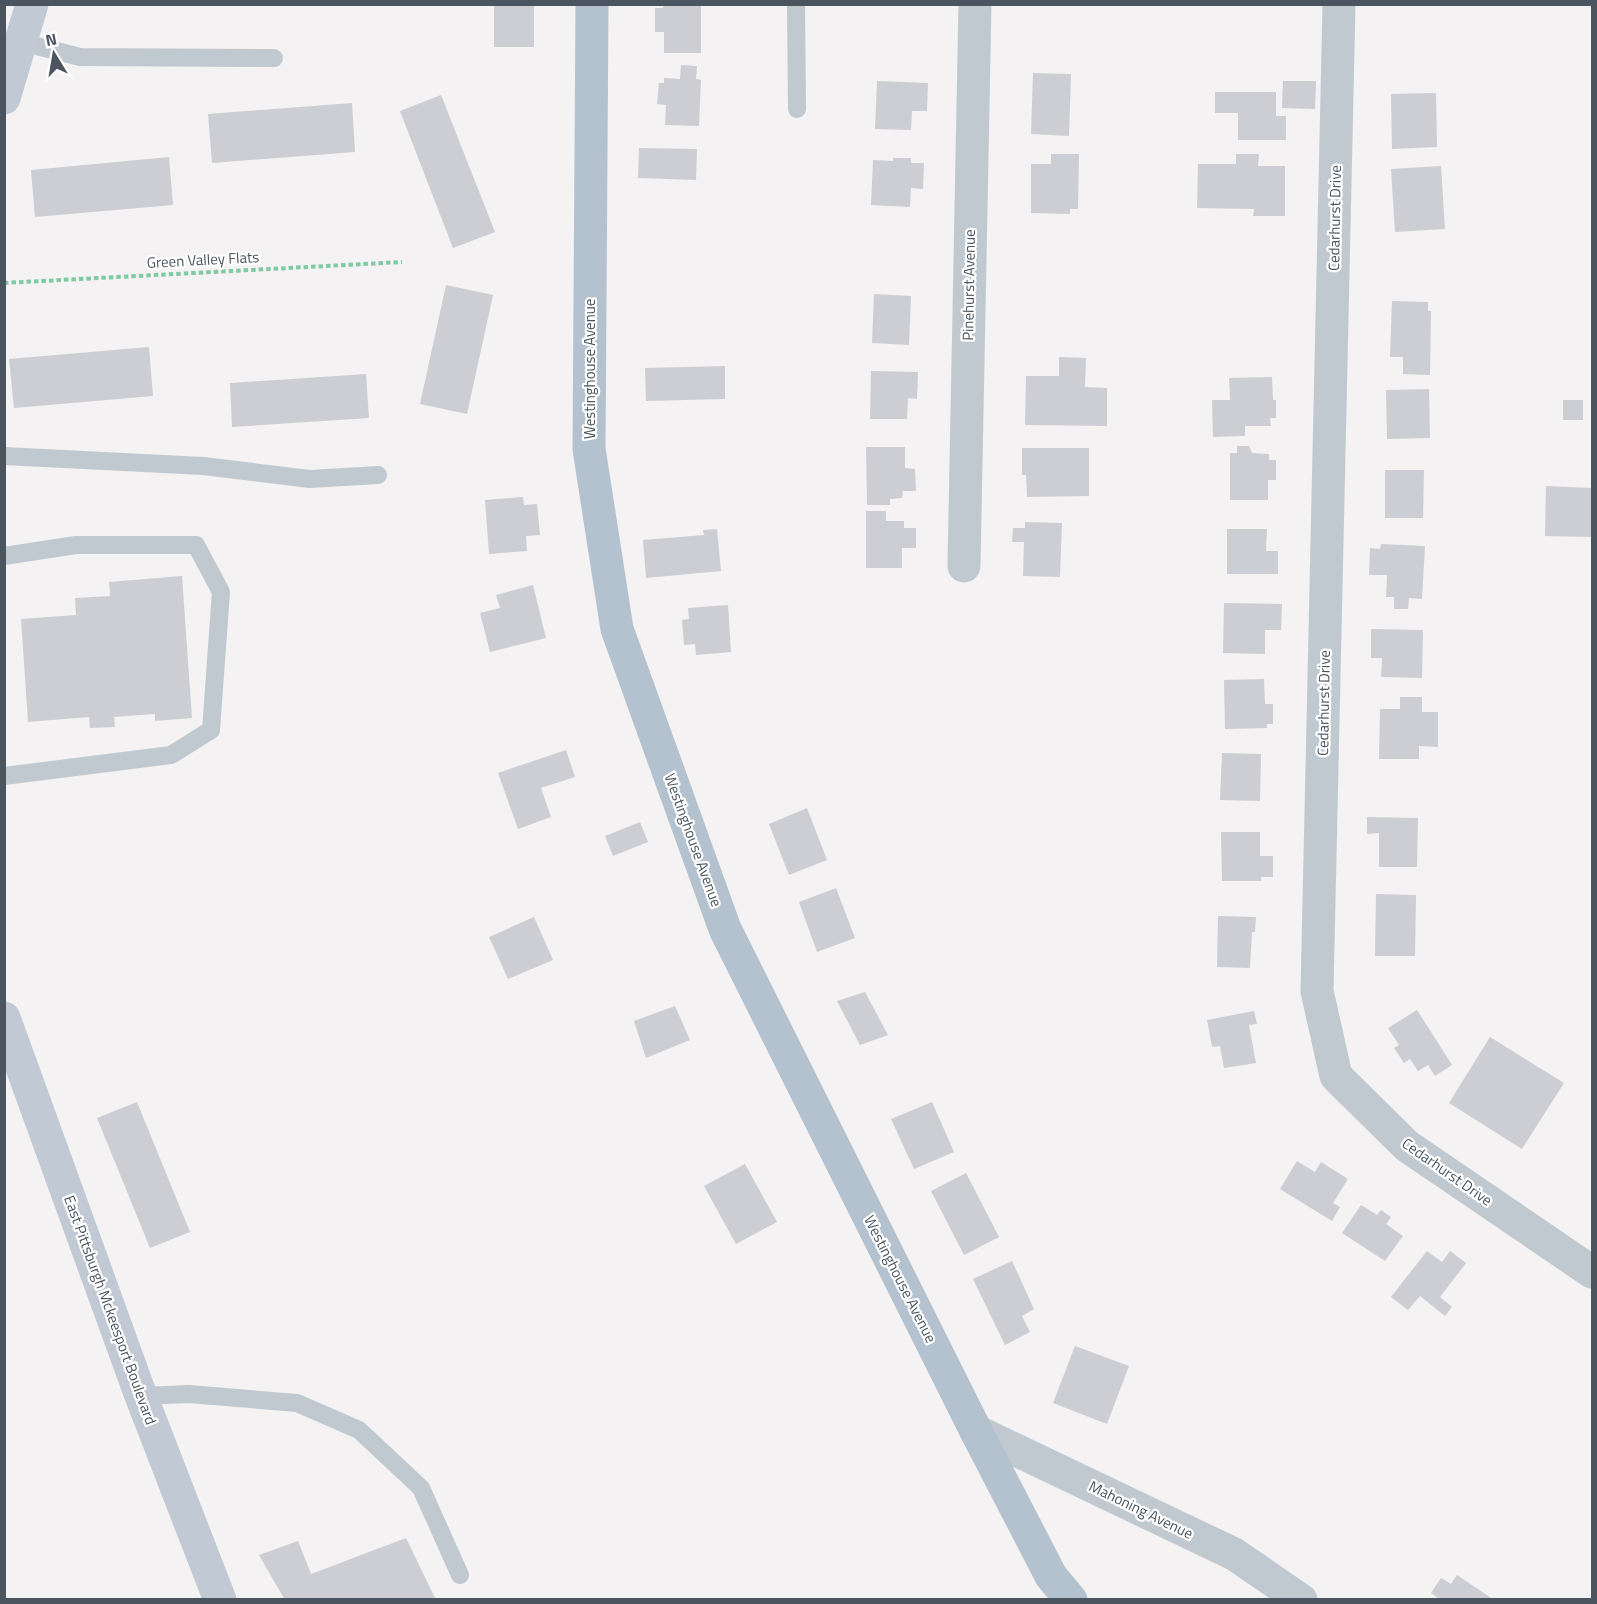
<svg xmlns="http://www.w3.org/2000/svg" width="1597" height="1604" font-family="'Titillium Web',sans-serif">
<rect width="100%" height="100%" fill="#f4f2f2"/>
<g fill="#ccced4">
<rect x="494" y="4" width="40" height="43"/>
<path d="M664,4H701V53H664V32H655V8H663Z"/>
<path d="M681,65L697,66L696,79L701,80L699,126L665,125L666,105L657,104L659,83H664V78L680,79Z"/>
<path d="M1033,73L1071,74L1069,136L1031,134Z"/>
<path d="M877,81L928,83L927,111H912L911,130L875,129Z"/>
<path d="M1283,81H1316L1315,109L1282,108Z"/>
<path d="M1215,92H1276V116H1286V140H1238V113H1215Z"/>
<path d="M1436,93L1437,147L1392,149L1391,94Z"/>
<path d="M441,95L495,232L453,248L400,111Z"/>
<path d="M352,103L355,152L212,163L208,114Z"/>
<path d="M639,148L697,149L696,180L638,178Z"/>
<path d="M1051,154H1079L1078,209H1070V214L1031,213V164H1051Z"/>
<path d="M1236,154H1259L1258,166H1285V216H1253L1254,209L1197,208L1198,164H1236Z"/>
<path d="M169,157L173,205L35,217L31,170Z"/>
<path d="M893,158H911V163H924L923,189L911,188L910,207L871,205L873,160L893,161Z"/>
<path d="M1441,166L1445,229L1395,232L1391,169Z"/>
<path d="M446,285L493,295L467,414L420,404Z"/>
<path d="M874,294L911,296L909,345L872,343Z"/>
<path d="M1392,301L1428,302V311H1431L1430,375L1403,374V357H1390Z"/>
<path d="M149,347L153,396L14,408L9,359Z"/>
<path d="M1059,357L1086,358L1085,387L1107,388V426L1025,425L1026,376H1059Z"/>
<path d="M725,366V399L646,401L645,368Z"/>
<path d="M871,371L918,372L917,399L908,398L907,419H870Z"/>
<path d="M366,374L369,418L232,427L230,383Z"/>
<path d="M1272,377L1273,400H1276V418H1270L1271,426H1245V436L1213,437L1212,400H1230L1229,378Z"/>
<path d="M1429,389L1430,438L1387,439L1386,390Z"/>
<rect x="1563" y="400" width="20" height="20"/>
<path d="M1237,446H1249L1252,453L1269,454V460H1276V480H1268V500H1230V453H1237Z"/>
<path d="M866,447H905V468L915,469L916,491H903L902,498L890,499V505H867Z"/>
<path d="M1022,448H1089V496L1027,497L1026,475H1022Z"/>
<path d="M1385,470H1424L1423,518H1385Z"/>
<path d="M1546,486L1592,488V537L1545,536Z"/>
<path d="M523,497L524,505L537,504L540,535L526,536L527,551L489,554L485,500Z"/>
<path d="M866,511H886V521H904V528H916V548H902V568H866Z"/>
<path d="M1025,522L1062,523L1060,577L1023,576L1024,542H1012L1013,528H1025Z"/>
<path d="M717,529L721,571L646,578L643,540L704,535L703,530Z"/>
<path d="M1227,529H1267L1266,551H1278V574H1227Z"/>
<path d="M1381,544L1425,546L1422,599L1409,598L1408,609H1394V597H1386L1387,575H1369L1370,548L1380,549Z"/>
<path d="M182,576L192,718L155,721V714L114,717L115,727L90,728L89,717L28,722L21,619L76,615L75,598L110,596L109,582Z"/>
<path d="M533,585L546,638L490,652L480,613L500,608L496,595Z"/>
<path d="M1224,603L1282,604L1281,630H1265V654L1223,653Z"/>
<path d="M728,605L731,652L696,655L695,644L684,645L682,620L689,619L688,608Z"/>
<path d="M1371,629L1423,630L1422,678L1381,677L1382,658H1371Z"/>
<path d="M1264,679L1265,704H1273V724H1267V728L1225,729L1224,680Z"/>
<path d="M1400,697H1422V712H1438V747L1419,746V759H1379L1380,709H1400Z"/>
<path d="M566,750L575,777L541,788L551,817L518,829L498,773Z"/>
<path d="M1222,753L1261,754L1260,801L1220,800Z"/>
<path d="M807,808L827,860L789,875L769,824Z"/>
<path d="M1367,817L1418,818L1417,867H1379V833L1367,834Z"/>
<path d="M640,822L648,842L613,856L605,836Z"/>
<path d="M1221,832H1260V856H1273V877H1261V881H1222Z"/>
<path d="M836,888L855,938L817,952L799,902Z"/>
<path d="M1376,894L1416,895L1415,956H1375Z"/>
<path d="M1218,916L1256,917L1255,932H1252L1250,968L1217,967Z"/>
<path d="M534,917L553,960L508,979L489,937Z"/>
<path d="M865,992L888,1035L860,1045L837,1001Z"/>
<path d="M675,1006L690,1040L646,1058L634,1021Z"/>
<path d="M1417,1010L1452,1065L1435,1076L1428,1065L1418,1071L1410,1059L1404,1063L1394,1048L1399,1045L1388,1028Z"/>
<path d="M1254,1011L1257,1024L1249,1025L1256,1063L1224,1068L1220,1046L1212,1047L1207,1020Z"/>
<path d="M1490,1037L1564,1083L1522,1149L1449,1103Z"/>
<path d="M137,1102L190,1232L150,1248L97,1118Z"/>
<path d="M932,1102L954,1152L914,1169L891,1119Z"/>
<path d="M1297,1161L1315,1172L1321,1162L1348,1179L1333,1203L1340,1207L1332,1221L1280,1189Z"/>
<path d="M745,1164L777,1222L736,1244L704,1186Z"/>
<path d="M966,1173L999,1237L964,1255L931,1191Z"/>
<path d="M1361,1205L1377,1215L1381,1210L1391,1217L1386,1224L1403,1236L1385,1261L1342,1233Z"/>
<path d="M1427,1251L1442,1262L1450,1251L1466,1263L1440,1297L1452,1307L1445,1316L1420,1296L1408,1310L1391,1297Z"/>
<path d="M1012,1261L1034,1309L1022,1316L1030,1332L1005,1345L973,1279Z"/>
<path d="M1075,1346L1129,1366L1107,1424L1053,1403Z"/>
<path d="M406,1538L436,1600H285L259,1555L298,1541L311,1574Z"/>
<path d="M1457,1575L1494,1600H1441L1431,1593L1441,1578L1451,1584Z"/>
</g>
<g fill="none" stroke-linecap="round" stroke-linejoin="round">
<path stroke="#7ecaa4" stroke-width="4" stroke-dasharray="4.5 3" stroke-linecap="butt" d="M4,283L402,262"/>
<g stroke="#c1c9d0" stroke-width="18">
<path d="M796,4L797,109"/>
<path d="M21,42L80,57L274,58"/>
<path d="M4,456L203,466L310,479L378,475"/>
<path d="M4,556L76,545H196L221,592L211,730L171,755L4,776"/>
<path d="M141,1396L189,1394L297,1403L359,1430L421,1488L460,1575"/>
</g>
<g stroke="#c1c9d0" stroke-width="33">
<path d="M1339,4L1317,991L1336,1076L1407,1146L1592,1272"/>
<path d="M964,566L975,4"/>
<path d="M976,1431L1234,1554L1301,1600"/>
</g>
<g stroke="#c1cad4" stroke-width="33">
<path d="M4,98L32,4"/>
<path d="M4,1018L141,1396L220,1600"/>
</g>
<path stroke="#b4c1ce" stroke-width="33" d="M592,4L589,449L617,629L725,929L976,1431L1051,1576L1071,1600"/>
</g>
<g text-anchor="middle" stroke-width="4.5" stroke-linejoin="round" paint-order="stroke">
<g font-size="15" fill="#4a555f" stroke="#fff">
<text transform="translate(1335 218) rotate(-89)" y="5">Cedarhurst Drive</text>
<text transform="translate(203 260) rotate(-3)" y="5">Green Valley Flats</text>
<text transform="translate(969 285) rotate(-89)" y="5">Pinehurst Avenue</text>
<text transform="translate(590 369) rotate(-90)" y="5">Westinghouse Avenue</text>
<text transform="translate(1324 703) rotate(-89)" y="5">Cedarhurst Drive</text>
<text transform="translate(693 840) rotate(70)" y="5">Westinghouse Avenue</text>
<text transform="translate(1447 1172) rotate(35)" y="5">Cedarhurst Drive</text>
<text transform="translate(900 1279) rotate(63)" y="5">Westinghouse Avenue</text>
<text transform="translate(110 1310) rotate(70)" y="5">East Pittsburgh Mckeesport Boulevard</text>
<text transform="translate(1141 1510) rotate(26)" y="5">Mahoning Avenue</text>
</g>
</g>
<rect width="1597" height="1604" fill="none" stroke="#4a555f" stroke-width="12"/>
<g transform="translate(54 54) rotate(349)" stroke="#ffffff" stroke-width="4.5" paint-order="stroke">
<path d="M0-4.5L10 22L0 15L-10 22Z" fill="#4a555f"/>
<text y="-9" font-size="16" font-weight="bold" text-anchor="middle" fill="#4a555f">N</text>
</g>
</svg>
